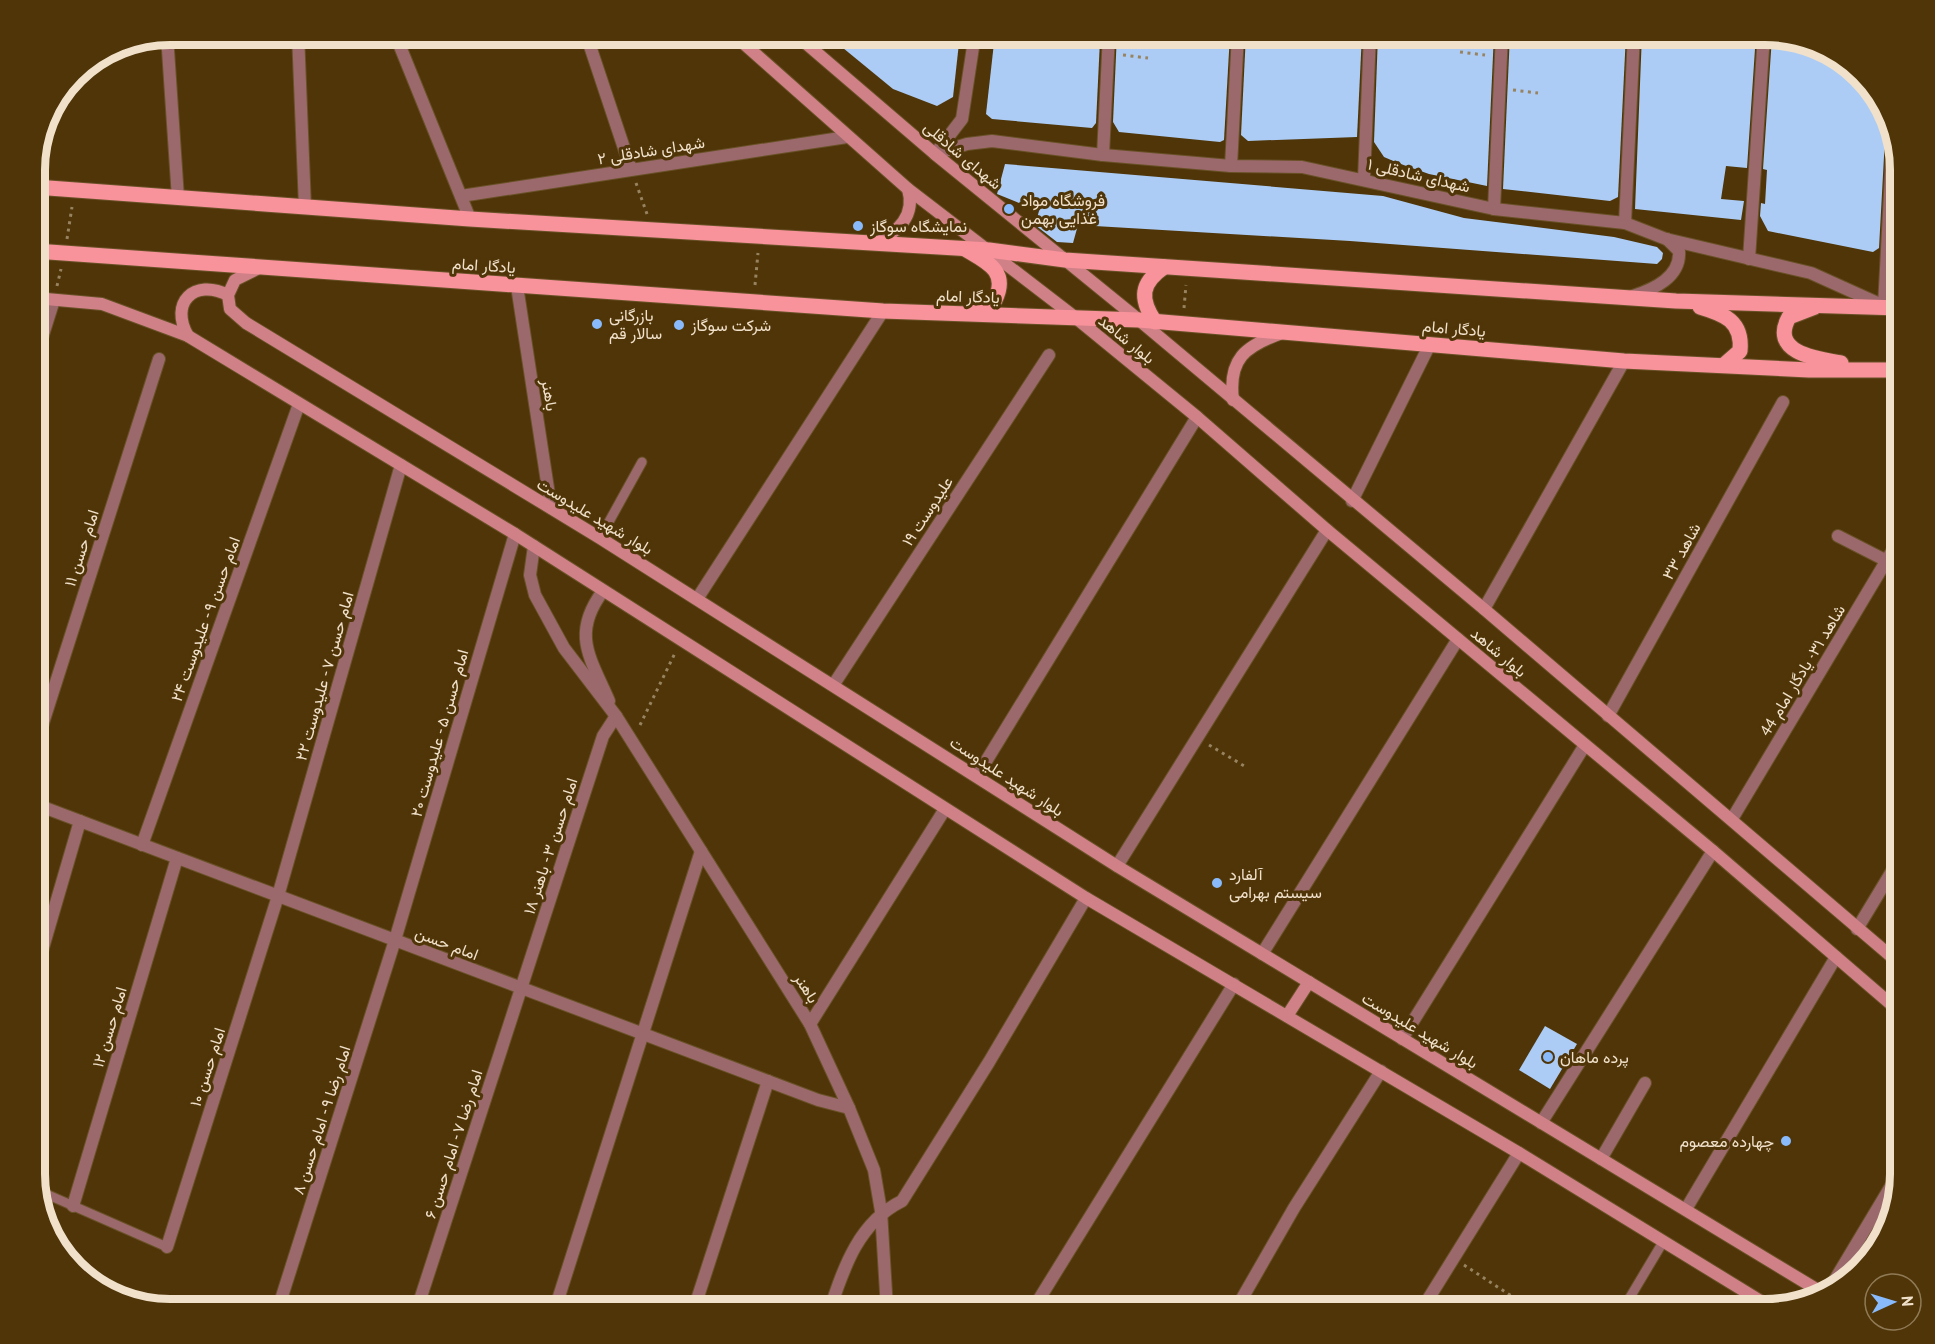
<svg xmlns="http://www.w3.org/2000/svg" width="1935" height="1344" font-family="'PT Sans',Vazirmatn,sans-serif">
<rect width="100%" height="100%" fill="#4f3508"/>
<g fill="#acccf5">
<path d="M826,34H960L953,97L937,106L893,89Z"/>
<path d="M995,34H1063L1100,40L1096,123L1092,128L992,119L986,114Z"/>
<path d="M1117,34H1230L1224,140L1220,142L1119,132L1113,122Z"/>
<path d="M1246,34H1362L1357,137L1248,141L1241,135Z"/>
<path d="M1398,34H1494L1487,186L1429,174L1398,163L1384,157L1374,142L1378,35Z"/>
<path d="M1510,34H1626L1618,197L1610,201L1503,189Z"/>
<path d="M1642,34H1756L1747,168L1726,166L1721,199L1744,201L1741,220L1635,209Z"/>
<path d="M1772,37L1840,58L1886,110L1891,130L1885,138L1879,248L1873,252L1768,231L1760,216L1761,203L1765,204L1767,170L1763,169Z"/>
<path d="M1005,164L1383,196L1464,218L1614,237L1657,247L1663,253L1662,259L1657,264L1350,241L1078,225L1073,243L1057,242L1035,225L1039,211L997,194Z"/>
<path d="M1900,167V254L1895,248Z"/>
<path d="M1545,1026L1577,1044L1550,1089L1519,1070Z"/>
</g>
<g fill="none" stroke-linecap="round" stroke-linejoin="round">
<g stroke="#695127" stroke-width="11">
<g id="service">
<path d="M397,40L418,34"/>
<path d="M600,538L642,462"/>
<path d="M37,1190L167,1247"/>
<path d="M1623,1309L1663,1242"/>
</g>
</g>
<g stroke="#695127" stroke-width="14">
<g id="minor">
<path d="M298,34L305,207"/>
<path d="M586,34L631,169"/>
<path d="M167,35L178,198"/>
<path d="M935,154L967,144L992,141L1103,155L1231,166L1302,167L1494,209L1625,223L1666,239L1811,273L1884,306L1893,138"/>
<path d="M935,154L962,119L975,34"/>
<path d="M1103,155L1109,34"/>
<path d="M35,162L37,187"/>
<path d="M1231,166L1238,34"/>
<path d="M1364,179L1370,34"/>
<path d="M461,196L847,137"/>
<path d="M1494,209L1502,34"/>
<path d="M1625,223L1634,34"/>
<path d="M1749,259L1764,34"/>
<path d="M1633,296C1654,289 1681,277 1679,251L1667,239"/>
<path d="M35,360L54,300"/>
<path d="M1352,501L1430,344"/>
<path d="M1838,536L1887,561"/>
<path d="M697,599L883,311"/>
<path d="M1484,609L1624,361"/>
<path d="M834,684L1049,355"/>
<path d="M1608,716L1783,402"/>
<path d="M35,748L159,359"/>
<path d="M977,776L1197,417"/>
<path d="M35,804L818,1100L849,1108"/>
<path d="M1732,819L1900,538"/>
<path d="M142,845L299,404"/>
<path d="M1117,866L1327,530"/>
<path d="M1857,929L1900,858"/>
<path d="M1262,954L1458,639"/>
<path d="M35,975L80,821"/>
<path d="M810,1024L945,809"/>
<path d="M1402,1039L1585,745"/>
<path d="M1541,1123L1713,851"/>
<path d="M1601,1159L1645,1083"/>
<path d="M73,1206L177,858"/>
<path d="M1686,1209L1836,957"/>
<path d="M167,1247L278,896L401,465"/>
<path d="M1827,1293L1900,1171"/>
<path d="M278,1309L395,940L515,534"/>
<path d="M417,1309L603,736L616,716"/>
<path d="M555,1309L701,851"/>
<path d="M694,1309L768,1081"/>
<path d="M830,1309C844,1267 859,1222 902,1201L989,1062L1086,898"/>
<path d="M1033,1309L1234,984"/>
<path d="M1236,1309L1294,1208L1381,1071"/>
<path d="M1422,1309L1519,1153"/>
</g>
</g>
<g stroke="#695127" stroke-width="14">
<g id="tertiary">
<path d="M395,34L470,219"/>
<path d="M517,286L551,508"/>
<path d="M534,546L530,575L535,595L564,648L616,716L810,1024L849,1108L874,1170L881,1211L887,1309"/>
<path d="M603,591C571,634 590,657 609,701"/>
</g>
</g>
<g stroke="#695127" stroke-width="14">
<g id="secondary">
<path d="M733,34L908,189L1076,318L1197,417L1327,530L1713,851L1900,1012"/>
<path d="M795,34L935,154L1139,320L1484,609L1900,964"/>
<path d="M876,244C898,231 916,216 908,189"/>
<path d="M259,268L235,280L228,295L230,309L246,323L600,538L1117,866L1826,1295"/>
<path d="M35,298L102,304L188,336L515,534L1086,898L1519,1153L1772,1308"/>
<path d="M188,336C169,303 194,278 228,295"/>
<path d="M1233,400C1228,359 1245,346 1282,333"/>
<path d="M1287,1016L1309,982"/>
</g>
</g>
<g stroke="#695127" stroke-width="17">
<g id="primary">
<path d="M35,187L470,219L989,250L1065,260L1676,301L1900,308"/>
<path d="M965,249C987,262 1009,271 995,300L971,313"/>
<path d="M35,251L883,311L1139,320L1624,361L1809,370H1900"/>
<path d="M1700,307C1724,314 1743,321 1740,351L1724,365"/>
<path d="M1815,307L1789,317C1769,353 1817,359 1841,363"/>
<path d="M1155,322C1139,298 1141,283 1164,267"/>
</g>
</g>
<g stroke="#988360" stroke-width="3" stroke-dasharray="3 4.5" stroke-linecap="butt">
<path d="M1082,34L1095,36"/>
<path d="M1460,52L1485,55"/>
<path d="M1123,55L1148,58"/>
<path d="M1513,90L1538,93"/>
<path d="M636,183L647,214"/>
<path d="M67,239L72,207"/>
<path d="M755,285L758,253"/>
<path d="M57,286L61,269"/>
<path d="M1184,308L1186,285"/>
<path d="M640,725L675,653"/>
<path d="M1209,745L1246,767"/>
<path d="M1464,1265L1513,1297"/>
</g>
<use href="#service" stroke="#9b696c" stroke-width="9"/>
<use href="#minor" stroke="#9b696c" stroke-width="12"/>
<use href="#tertiary" stroke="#9b696c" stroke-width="12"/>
<use href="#secondary" stroke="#d08187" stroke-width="12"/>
<use href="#primary" stroke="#f8939b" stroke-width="15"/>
</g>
<g fill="#88bafc" stroke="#4f3508" stroke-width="2">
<circle cx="1009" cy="209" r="6"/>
<circle cx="858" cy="226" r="6"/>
<circle cx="597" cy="324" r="6"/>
<circle cx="679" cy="325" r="6"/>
<circle cx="1217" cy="883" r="6"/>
<circle cx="1548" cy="1057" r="6"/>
<circle cx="1786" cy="1141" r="6"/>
</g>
<g text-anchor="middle" stroke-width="6" stroke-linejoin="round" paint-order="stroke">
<g font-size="16" fill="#f1e1cb" stroke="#4f3508">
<text transform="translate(651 150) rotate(-9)" y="6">شهدای شادقلی ۲</text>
<text transform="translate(963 155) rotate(40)" y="6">شهدای شادقلی</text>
<text transform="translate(1419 175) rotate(13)" y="6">شهدای شادقلی ۱</text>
<text transform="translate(484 265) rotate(4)" y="6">یادگار امام</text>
<text transform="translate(968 296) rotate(2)" y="6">یادگار امام</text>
<text transform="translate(1454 328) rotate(5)" y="6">یادگار امام</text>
<text transform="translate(1127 339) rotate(39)" y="6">بلوار شاهد</text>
<text transform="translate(550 395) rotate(81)" y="6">باهنر</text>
<text transform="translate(927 511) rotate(-57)" y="6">علیدوست ۱۹</text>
<text transform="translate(595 516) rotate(31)" y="6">بلوار شهید علیدوست</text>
<text transform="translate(81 548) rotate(-72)" y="6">امام حسن ۱۱</text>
<text transform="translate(1681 551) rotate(-61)" y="6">شاهد ۳۳</text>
<text transform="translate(205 619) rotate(-70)" y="6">امام حسن ۹ - علیدوست ۲۴</text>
<text transform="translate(1499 652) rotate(40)" y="6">بلوار شاهد</text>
<text transform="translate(1802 670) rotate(-59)" y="6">شاهد ۳۱- یادگار امام 44</text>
<text transform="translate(324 676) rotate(-74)" y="6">امام حسن ۷ - علیدوست ۲۲</text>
<text transform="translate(439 733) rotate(-74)" y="6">امام حسن ۵ - علیدوست ۲۰</text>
<text transform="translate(1007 776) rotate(33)" y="6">بلوار شهید علیدوست</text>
<text transform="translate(550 846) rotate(-72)" y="6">امام حسن ۳ - باهنر ۱۸</text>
<text transform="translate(447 943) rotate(21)" y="6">امام حسن</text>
<text transform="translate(807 988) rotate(58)" y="6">باهنر</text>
<text transform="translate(109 1027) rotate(-73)" y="6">امام حسن ۱۲</text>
<text transform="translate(1420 1030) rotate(31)" y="6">بلوار شهید علیدوست</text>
<text transform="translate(207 1067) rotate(-72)" y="6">امام حسن ۱۰</text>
<text transform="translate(321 1120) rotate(-72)" y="6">امام رضا ۹ - امام حسن ۸</text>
<text transform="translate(453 1144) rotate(-72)" y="6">امام رضا ۷ - امام حسن ۶</text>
</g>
<g font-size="16" fill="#f1e1cb" stroke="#4f3508" text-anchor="start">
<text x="1021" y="206">فروشگاه مواد<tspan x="1021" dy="18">غذایی بهمن</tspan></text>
<text x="870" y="232">نمایشگاه سوگاز</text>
<text x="609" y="321">بازرگانی<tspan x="609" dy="18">سالار قم</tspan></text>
<text x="691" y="331">شرکت سوگاز</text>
<text x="1229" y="880">آلفارد<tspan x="1229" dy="18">سیستم بهرامی</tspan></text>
<text x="1560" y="1063">پرده ماهان</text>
<text x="1774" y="1147" text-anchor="end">چهارده معصوم</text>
</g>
</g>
<path d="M0 0H1935V1344H0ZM170 45H1765A125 125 0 0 1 1890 170V1174A125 125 0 0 1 1765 1299H170A125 125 0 0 1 45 1174V170A125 125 0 0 1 170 45Z" fill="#4f3508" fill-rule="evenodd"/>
<path fill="none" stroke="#f1e1cb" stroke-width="8" d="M170 45H1765A125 125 0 0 1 1890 170V1174A125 125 0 0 1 1765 1299H170A125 125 0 0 1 45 1174V170A125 125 0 0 1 170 45Z"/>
<g transform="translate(1893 1302) rotate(86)"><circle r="28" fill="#4f3508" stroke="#907a56" stroke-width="1.5"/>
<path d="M0-4.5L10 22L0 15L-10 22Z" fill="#88bafc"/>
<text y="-9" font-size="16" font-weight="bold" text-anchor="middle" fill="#f1e1cb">N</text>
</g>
</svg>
